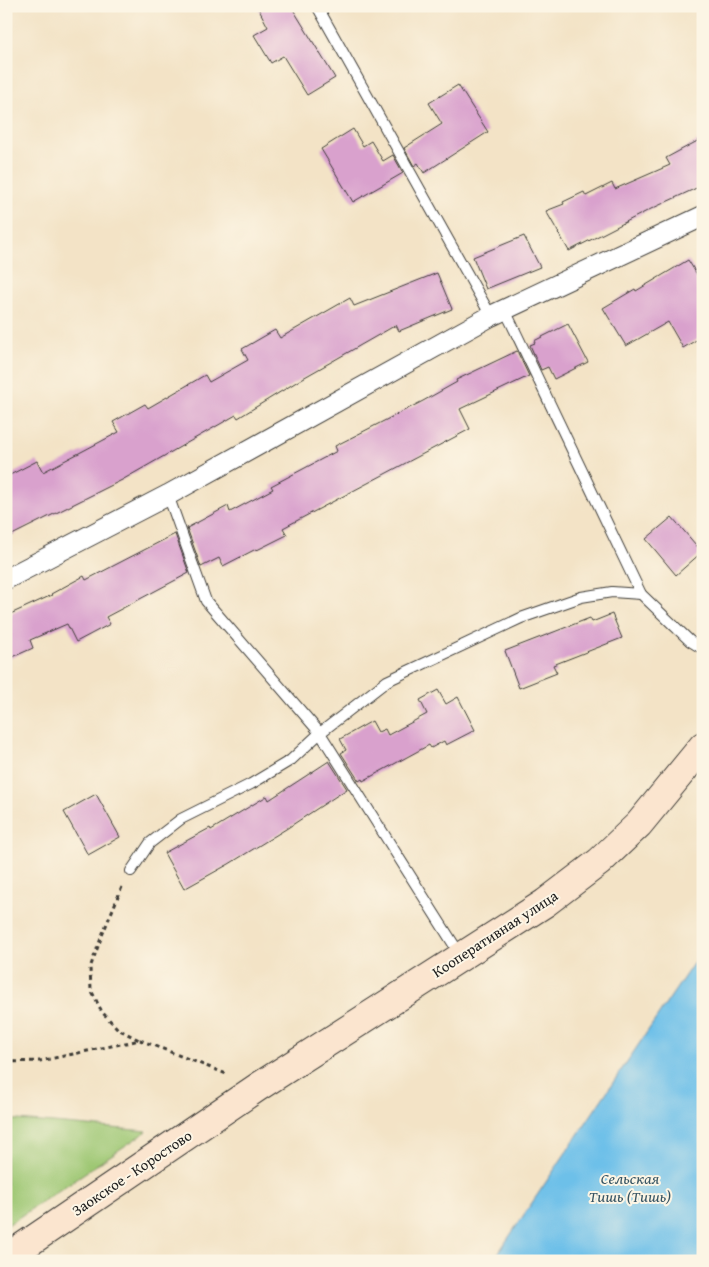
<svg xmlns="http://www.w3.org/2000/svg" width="709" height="1267" font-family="'Gentium Book Plus',serif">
<rect width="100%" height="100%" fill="#fcf5e5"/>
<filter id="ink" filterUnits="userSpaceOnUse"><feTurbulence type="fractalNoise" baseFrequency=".02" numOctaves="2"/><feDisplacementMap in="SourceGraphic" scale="10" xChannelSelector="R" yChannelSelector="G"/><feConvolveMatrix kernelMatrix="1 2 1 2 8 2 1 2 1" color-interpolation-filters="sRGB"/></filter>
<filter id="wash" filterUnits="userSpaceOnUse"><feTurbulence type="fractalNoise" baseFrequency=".0096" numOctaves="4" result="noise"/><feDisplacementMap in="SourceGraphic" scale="20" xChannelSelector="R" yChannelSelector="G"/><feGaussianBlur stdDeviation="1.12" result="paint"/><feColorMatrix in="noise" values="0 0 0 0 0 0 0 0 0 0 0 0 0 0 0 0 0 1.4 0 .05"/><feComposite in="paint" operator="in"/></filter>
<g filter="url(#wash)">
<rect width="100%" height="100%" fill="#f3e3c6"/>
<path fill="#9ec773" stroke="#5d7248" d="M6,1119L147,1131L6,1226Z"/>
<path fill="#6dc0e9" stroke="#446e82" d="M703,949V1261H493L515,1228Z"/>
<g id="blocks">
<g fill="#d9a1cd">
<path d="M257,6H291L335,78L307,95L283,56L271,63L254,35L268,27Z"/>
<path d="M458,85L488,132L424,173L418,163L414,166L404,148L442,124L429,103Z"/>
<path d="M353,129L363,146L371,141L383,161L393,155L403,173L353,202L321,149Z"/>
<path d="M703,138V185L651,209L569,251L546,211L564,204L563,202L584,192L586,196L612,183L615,189L670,165L666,158Z"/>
<path d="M524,236L540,267L486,289L473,257Z"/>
<path d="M688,260L703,284V336L683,348L668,322L626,346L603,308L635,289L636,291Z"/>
<path d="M437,273L452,309L399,331L396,325L303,378L238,418L236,415L122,480L6,538V477L37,461L43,472L119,432L113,422L145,404L148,408L205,375L209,382L248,360L242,349L275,330L280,338L350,298L354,306Z"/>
<path d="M568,324L588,362L554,379L548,367L541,370L530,345L535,343L534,341Z"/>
<path d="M517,351L529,376L460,409L470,429L283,528L287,535L257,550L256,549L223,566L219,558L201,567L187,528L228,506L230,512L273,489L271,486L337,451L335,446L423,401L457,382L456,380Z"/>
<path d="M672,517L702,552L676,575L646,539Z"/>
<path d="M175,534L189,573L106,617L110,624L76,642L67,624L30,640L33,648L6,660V616L52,595L51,594L84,576L86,580Z"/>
<path d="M612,614L622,638L553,665L557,673L519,688L505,651L590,618L592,622Z"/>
<path d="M438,690L446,704L458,697L475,730L446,745L444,741L431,748L429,745L363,781L362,779L359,781L341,753L346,750L340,739L372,721L378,732L385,729L388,735L427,714L420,700Z"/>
<path d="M329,761L347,789L286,829L229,864L184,889L164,853L210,828L211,830L267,796L269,800Z"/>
<path d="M96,794L120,837L88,855L64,812Z"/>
</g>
</g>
</g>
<g filter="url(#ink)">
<use href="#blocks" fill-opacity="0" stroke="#3c3a36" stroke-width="1"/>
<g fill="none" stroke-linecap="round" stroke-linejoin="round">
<g stroke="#3c3a36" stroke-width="12">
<g id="lane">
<path d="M317,6L491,316"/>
<path d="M505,310L641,594L690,641L703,649"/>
<path d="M168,495L206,601L320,733L461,956"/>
<path d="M131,871L150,843L181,819L251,784L291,760L320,733L387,681L521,618L581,597L612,592L641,594"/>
</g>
</g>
<g stroke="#3c3a36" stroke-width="22">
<path id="street" d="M6,579L168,495L491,316L703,216"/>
</g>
<g stroke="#3c3a36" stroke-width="30">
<path id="secondary" d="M6,1258L258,1087L545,903L599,862L639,824L703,746"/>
</g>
<g stroke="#3c3a36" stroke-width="3" stroke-dasharray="4 4" stroke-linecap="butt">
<path d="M122,887L103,933L90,968L91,990L102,1012L118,1029L139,1040"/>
<path d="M6,1062L40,1061L140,1040L229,1075"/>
</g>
<use href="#lane" stroke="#fff" stroke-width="10"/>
<use href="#street" stroke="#fff" stroke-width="20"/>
<use href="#secondary" stroke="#fbe5cf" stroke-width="28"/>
</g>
</g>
<g text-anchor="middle" stroke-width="4" stroke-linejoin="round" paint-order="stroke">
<g font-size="15" fill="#1c1c1c" stroke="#fcf5e5">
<text transform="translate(495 934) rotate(-33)" y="5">Кооперативная улица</text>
<text transform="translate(132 1173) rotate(-34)" y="5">Заокское - Коростово</text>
</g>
<g font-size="16" font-style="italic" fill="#385564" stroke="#fcf5e5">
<text x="630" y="1184">Сельская<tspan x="630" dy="18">Тишь (Тишь)</tspan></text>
</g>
</g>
<rect width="709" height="1267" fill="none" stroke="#fcf5e5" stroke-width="25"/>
</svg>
